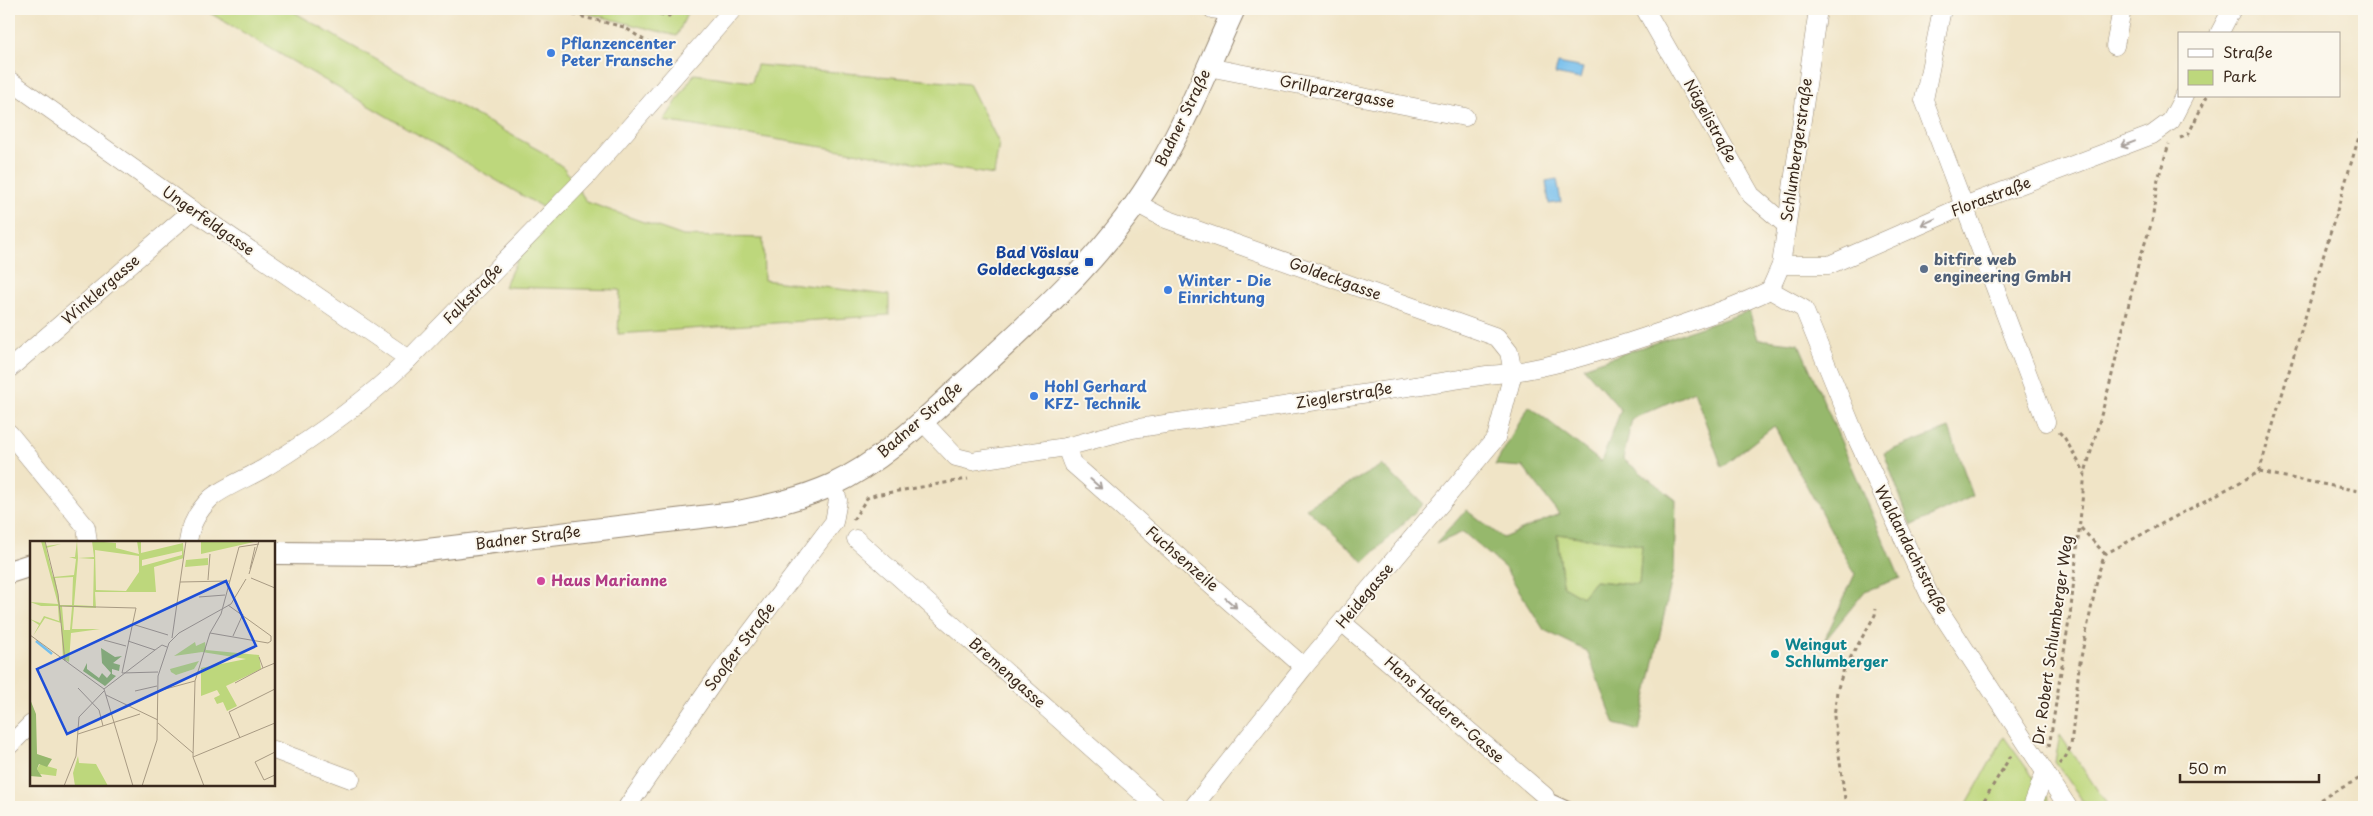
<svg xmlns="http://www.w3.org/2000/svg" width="2373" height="816" font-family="'Playpen Sans',sans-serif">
<rect width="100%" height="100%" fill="#fbf7ec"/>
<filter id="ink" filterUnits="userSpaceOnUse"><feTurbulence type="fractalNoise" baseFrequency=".02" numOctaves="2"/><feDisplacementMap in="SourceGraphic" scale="10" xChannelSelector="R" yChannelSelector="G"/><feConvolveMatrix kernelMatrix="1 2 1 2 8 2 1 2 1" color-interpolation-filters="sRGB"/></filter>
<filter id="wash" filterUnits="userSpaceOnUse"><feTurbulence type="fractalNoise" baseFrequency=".0096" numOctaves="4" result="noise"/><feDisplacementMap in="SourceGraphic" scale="20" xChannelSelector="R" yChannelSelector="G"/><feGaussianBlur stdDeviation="1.12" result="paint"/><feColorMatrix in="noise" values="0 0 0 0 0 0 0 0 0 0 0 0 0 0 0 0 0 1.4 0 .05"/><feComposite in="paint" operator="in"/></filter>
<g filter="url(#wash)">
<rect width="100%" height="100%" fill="#f0e4c6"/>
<g fill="#bdd77c" stroke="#7c804d">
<path d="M203,9H289L343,41L544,153L564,168L587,202L683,236L763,238L764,280L889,295V315L618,334L620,290L504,287L542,207Z"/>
<path d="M571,9H689L677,36Z"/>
<path d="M757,65L969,84L999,143L994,175L664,121L694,74L752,82Z"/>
<path d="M1557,534L1642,545L1639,585L1595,581L1582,597L1563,586Z"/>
<path d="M2060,735L2109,807H2087L2055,761Z"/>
<path d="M2004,737L2049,799L2046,807H1965Z"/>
</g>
<g fill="#96b86c" stroke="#687145" fill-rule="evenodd">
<path d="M1749,311L1758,339L1799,344L1900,578L1865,591L1823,643L1855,574L1774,426L1722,467L1694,391L1632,419L1623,459L1676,500L1674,569L1639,731L1615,724L1587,651L1544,630L1505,568L1463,532L1436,544L1466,510L1503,538L1559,514L1523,467L1495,465L1529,406L1601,462L1621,410L1583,367ZM1557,534L1642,545L1639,585L1595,581L1582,597L1563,586Z"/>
<path d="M1949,428L1973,496L1911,526L1884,453Z"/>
<path d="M1382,465L1423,504L1364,562L1306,508Z"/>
</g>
<g fill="#73beed" stroke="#577486">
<path d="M1558,63L1583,68L1580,79L1555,74Z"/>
<path d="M1557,179L1561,202L1549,204L1546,181Z"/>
</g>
</g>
<g filter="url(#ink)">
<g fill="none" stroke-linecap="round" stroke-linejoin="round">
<g stroke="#968772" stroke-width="11">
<path id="service" d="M1545,796L1569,807"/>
</g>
<g stroke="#968772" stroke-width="19">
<g id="minor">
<path d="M1212,9L1232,12"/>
<path d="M1645,9L1751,195L1786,225"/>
<path d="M1942,9L1924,100L2046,422"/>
<path d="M2219,34L2232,9"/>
<path d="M2115,46L2122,9"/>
<path d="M1208,67L1465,117"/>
<path d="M9,80L186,206L409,359"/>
<path d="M1136,203L1166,219L1497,337L1509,352L1513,373L1496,438L1304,667L1193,807"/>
<path d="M1781,265H1829L1964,206L2152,135L2171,121L2184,96"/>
<path d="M1770,290L1804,309L1857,439L1930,596L2068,807"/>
<path d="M1770,290L1781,265L1818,9"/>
<path d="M9,369L193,210"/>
<path d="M923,422L956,457L972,461L1066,447L1132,429L1487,375C1545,371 1605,350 1660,332C1698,319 1735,307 1770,290"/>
<path d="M9,433L86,527L88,542"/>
<path d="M1066,447L1072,463L1304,667"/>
<path d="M856,539L1158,807"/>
<path d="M188,542C190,526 198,511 210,499C221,488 251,477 266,467C317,436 366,401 409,359L586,177L733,9"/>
<path d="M1343,623L1545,796"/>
<path d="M9,746L31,724"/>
<path d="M274,750L351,779"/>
<path d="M627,807L719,674L834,522L838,500L833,485"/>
<path d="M2032,807L2045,772"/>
</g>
</g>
<g stroke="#968772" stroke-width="24">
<g id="tertiary">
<path d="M274,553L394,554L734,513C768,506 801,499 832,485C884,461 925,419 966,381C1036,317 1110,252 1158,169C1188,118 1209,63 1234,9"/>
<path d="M9,572L31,565"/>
</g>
</g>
<g stroke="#968772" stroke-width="3" stroke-dasharray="4 4" stroke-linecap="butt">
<path d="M550,9L624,27L656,48"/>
<path d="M636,9L669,16L673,9"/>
<path d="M2180,138L2188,135L2207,96"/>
<path d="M2059,432L2064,437L2085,473"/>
<path d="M2259,472L2364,120"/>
<path d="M853,520L867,498L875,495L968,479"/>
<path d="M2081,528L2105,554"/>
<path d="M2049,747L2071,608L2085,473L2110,383L2139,261L2152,222L2158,179L2169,144"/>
<path d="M2059,764L2065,758L2071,746L2079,667L2099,571L2105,554L2259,472L2364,492"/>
<path d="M1846,807L1834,717L1837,691L1844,669L1875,615L1876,608"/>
<path d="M1980,807L2010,757L2014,756"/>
<path d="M2306,807L2364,776"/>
</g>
<use href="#service" stroke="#fff" stroke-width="9"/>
<use href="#minor" stroke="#fff" stroke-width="18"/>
<use href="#tertiary" stroke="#fff" stroke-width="22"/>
</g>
<defs><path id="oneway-shaft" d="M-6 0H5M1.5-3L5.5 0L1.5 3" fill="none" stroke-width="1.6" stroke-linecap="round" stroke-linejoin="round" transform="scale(1.25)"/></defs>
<g stroke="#a79f9a">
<use href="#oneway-shaft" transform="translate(2128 144) rotate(159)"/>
<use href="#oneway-shaft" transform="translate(1928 222) rotate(156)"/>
<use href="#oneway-shaft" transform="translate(1096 484) rotate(41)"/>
<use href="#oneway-shaft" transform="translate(1231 603) rotate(41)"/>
</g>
</g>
<g fill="#3f7fe0" stroke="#fbf7ec" stroke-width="2">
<circle cx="551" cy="53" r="5"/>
<circle cx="1168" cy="290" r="5"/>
<circle cx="1034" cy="396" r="5"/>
</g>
<rect fill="#1a4fb4" stroke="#fbf7ec" stroke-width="2" x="1084" y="257" width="10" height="10" rx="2.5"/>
<circle fill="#5c6f8a" stroke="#fbf7ec" stroke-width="2" cx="1924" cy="269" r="5"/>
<circle fill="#d1479c" stroke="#fbf7ec" stroke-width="2" cx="541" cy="581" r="5"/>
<circle fill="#0f9aa8" stroke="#fbf7ec" stroke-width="2" cx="1775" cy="654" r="5"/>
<g text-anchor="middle" stroke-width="4" stroke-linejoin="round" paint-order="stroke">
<g font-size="15" font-weight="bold" fill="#366cbe" stroke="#fbf7ec" text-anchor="start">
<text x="561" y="49">Pflanzencenter<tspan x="561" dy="17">Peter Fransche</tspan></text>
<text x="1178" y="286">Winter - Die<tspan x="1178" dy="17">Einrichtung</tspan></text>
<text x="1044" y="392">Hohl Gerhard<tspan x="1044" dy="17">KFZ- Technik</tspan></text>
</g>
<g font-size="15" fill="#3b2a1e" stroke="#fbf7ec">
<text transform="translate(1337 92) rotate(11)" y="5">Grillparzergasse</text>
<text transform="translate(1183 118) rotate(-64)" y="5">Badner Straße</text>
<text transform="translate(1710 121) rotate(61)" y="5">Nägelistraße</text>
<text transform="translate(1797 150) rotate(-82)" y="5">Schlumbergerstraße</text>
<text transform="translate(1991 197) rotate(-21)" y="5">Florastraße</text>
<text transform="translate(208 221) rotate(35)" y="5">Ungerfeldgasse</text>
<text transform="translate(1335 279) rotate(20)" y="5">Goldeckgasse</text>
<text transform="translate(101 290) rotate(-41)" y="5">Winklergasse</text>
<text transform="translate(473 294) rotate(-46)" y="5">Falkstraße</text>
<text transform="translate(1344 396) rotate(-9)" y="5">Zieglerstraße</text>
<text transform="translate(920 420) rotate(-41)" y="5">Badner Straße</text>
<text transform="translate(528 538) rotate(-7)" y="5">Badner Straße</text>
<text transform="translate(1911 550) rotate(63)" y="5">Waldandachtstraße</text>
<text transform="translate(1182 559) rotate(41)" y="5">Fuchsenzeile</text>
<text transform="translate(1365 596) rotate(-50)" y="5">Heidegasse</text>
<text transform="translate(2053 640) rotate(-82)" y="5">Dr. Robert Schlumberger Weg</text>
<text transform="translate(740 647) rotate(-53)" y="5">Sooßer Straße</text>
<text transform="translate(1007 673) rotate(42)" y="5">Bremengasse</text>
<text transform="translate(1444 710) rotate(41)" y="5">Hans Haderer-Gasse</text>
</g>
<g font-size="15" font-weight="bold" fill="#164399" stroke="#fbf7ec" text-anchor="end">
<text x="1079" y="258">Bad Vöslau<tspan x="1079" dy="17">Goldeckgasse</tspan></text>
</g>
<g font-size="15" font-weight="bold" fill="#4e5e75" stroke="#fbf7ec" text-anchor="start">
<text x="1934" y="265">bitfire web<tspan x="1934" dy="17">engineering GmbH</tspan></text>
</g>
<g font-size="15" font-weight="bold" fill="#b23c85" stroke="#fbf7ec" text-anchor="start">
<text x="551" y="586">Haus Marianne</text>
</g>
<g font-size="15" font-weight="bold" fill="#0d838f" stroke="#fbf7ec" text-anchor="start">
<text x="1785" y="650">Weingut<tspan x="1785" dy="17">Schlumberger</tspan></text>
</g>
</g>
<g transform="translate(30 541)">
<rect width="245" height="245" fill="#f0e4c6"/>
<path d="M11,0H15L16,5L31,3L16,7L23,36L44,34L46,18L39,16H45L47,0L48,17L64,16L62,0L86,2V7L109,13L107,0H111V12L153,2L154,17L124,26L126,51H65L66,67L44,66L42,88H70L41,92L39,121L33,118L31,82L15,77L3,95L9,84L0,78L10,82L14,75L29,80L28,65H11L0,61L28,63ZM65,9L109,15V31L96,50L66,49ZM152,10V14L112,25V19ZM48,17L64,18L63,65L44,64ZM43,36L42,64H30L25,37ZM32,65L42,66L40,89H34ZM171,0H228L171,13ZM178,17V24L155,26L156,19ZM165,101L166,105L175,101L176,109L229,114L231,128L196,145L207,165L197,170L193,161L187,163L184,157L190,154L187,149L171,155V127L216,118L172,111L144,115ZM169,120L164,128L146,134L141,131L140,128ZM48,215L49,222L66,223L78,245H45L43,232ZM10,223L27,228L26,235L10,233L7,228Z" fill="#bdd77c" fill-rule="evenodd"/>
<path d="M71,107L85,116L92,115L83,122L90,124L89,130L82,128V133L86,135L75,145L53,130L57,122V128L69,137L72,132L77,137L81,132L72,122ZM0,158L6,173L7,213L22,218L17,226L9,223L7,228L12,236L0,235Z" fill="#96b86c"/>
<path fill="none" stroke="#73beed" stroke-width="2.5" d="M6,100L22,113"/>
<path fill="none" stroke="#a89a83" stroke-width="1" d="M15,0L28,53L35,120M220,28L225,6M219,33L229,0M221,37L245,47M178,39L180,13M150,41L200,40M169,56L195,54M29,65L106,67L92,132L128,131M102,83L138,94M180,92L238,102L241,100V95L198,64M0,94L74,148M203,95L213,73M142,97L156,0M74,99L96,105M98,100L125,109M229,116L233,127L245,122M205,142L233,127M48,147L69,169L73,185M74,148L103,245M74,148L125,109L132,104L137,106M105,150L127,145M128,150L165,140M76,154L128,179M128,182L163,212M48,193L110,173M210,197L199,171L245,148M245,211L225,221L234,239L245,234M163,216L245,182M34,245L46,215L49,176L74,150M112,245L127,199L128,135L139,102L149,92L201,63L216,38M174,245L163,216L165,140L180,92L191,73L209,6L229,3"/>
<path fill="#1d4ed8" fill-opacity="0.15" stroke="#1d4ed8" stroke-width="2.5" d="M196,40L226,105L37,193L7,128Z"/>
<rect width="245" height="245" fill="none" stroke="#3b2a1e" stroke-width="2.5"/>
</g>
<rect width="2373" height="816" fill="none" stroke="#fbf7ec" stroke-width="30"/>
<rect x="2178" y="32" width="162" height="65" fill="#fbf7ec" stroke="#aea59a"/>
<rect x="2188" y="49" width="25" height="8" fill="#ffffff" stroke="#aea59a"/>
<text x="2223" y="58" font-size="15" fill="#3b2a1e">Straße</text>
<rect x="2188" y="70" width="25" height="15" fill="#bdd77c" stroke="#aea59a"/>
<text x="2223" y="82" font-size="15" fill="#3b2a1e">Park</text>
<path d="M2180 774v8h139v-8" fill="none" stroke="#3b2a1e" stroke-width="2.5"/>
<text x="2188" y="774" font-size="15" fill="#3b2a1e" stroke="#fbf7ec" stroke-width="4" paint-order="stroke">50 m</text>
</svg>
